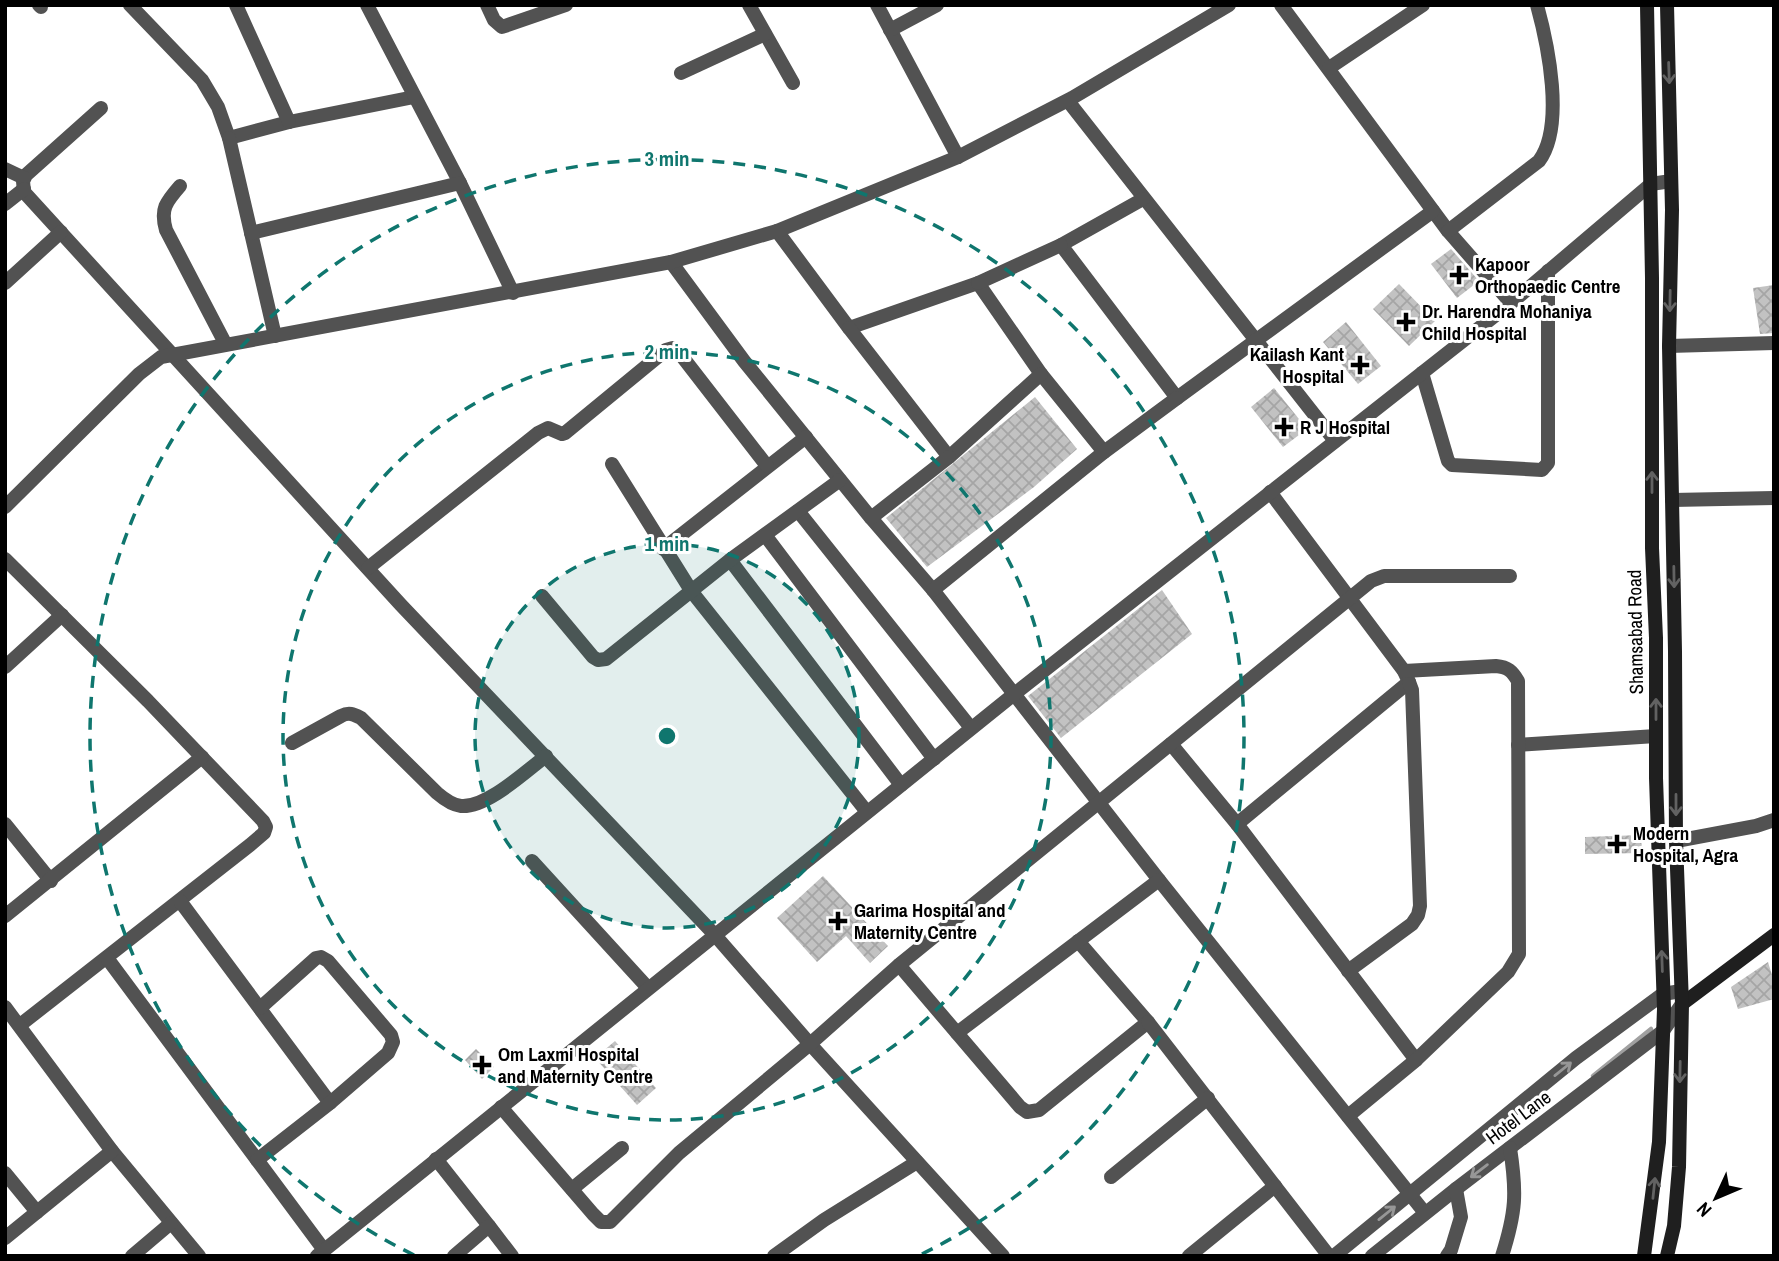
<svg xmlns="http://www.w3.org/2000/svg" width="1779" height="1261" font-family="'Archivo Narrow',sans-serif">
<defs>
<pattern id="building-cross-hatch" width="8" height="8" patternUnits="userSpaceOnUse" patternTransform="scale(1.75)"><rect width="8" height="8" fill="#c2c2c2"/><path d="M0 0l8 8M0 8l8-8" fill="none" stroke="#a5a5a5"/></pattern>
</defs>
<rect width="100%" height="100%" fill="#fff"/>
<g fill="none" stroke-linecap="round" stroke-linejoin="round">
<path stroke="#a0a0a0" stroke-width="4.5" d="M1593,1076L1651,1029"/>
</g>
<g fill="url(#building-cross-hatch)">
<path d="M1451,249L1479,281L1457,298L1431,264Z"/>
<path d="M1399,284L1435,321L1409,346L1373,309Z"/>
<path d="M1774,285V333L1760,334L1753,288Z"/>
<path d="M1346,322L1381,366L1358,384L1323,342Z"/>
<path d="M1274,388L1307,429L1283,447L1251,407Z"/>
<path d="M1035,397L1077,449L1034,487L927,567L886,518Z"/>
<path d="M1162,590L1192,634L1061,738L1028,696Z"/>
<path d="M1641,835L1642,853L1585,854V837Z"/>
<path d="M823,876L888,946L870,963L846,936L817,962L777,918Z"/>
<path d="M1768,962L1772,975H1774V999L1738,1009L1731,987Z"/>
<path d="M615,1041L656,1088L637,1105L595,1058Z"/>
<path d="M476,1049L494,1067L482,1079L465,1060Z"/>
</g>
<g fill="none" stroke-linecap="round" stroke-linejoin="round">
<g stroke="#525252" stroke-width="14">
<path d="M39,5L41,7"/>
<path d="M130,5L202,80L218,107L229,138L289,122L414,97"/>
<path d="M236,5L289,122"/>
<path d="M367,5L460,183L513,293"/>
<path d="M487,5L494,20L502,27L566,5"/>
<path d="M749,5L793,83"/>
<path d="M877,5L958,157"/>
<path d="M1281,5L1448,231L1511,303"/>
<path d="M890,30L937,5"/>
<path d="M1329,68L1423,5"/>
<path d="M681,73L765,34"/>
<path d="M1068,101L1335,441"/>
<path d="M101,108L26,175L23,181L24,192L401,605L714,934L810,1044L1003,1256"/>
<path d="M229,138L275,336"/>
<path d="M5,169L24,178"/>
<path d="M180,186C166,202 160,209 166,230L225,343"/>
<path d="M1143,199L1061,245L1177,398L1433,211"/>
<path d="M5,204L24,189"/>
<path d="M777,231L849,328L978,283L1041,374L1104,452"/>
<path d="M1448,231L1539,161C1565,126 1548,45 1537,5"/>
<path d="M251,233L460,183"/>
<path d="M671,262L744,361L871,518L933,590L1159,880L1425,1213"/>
<path d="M5,283L61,232"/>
<path d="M978,283L1061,245"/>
<path d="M849,328L949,457L1041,374"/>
<path d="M1669,346L1774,343"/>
<path d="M1422,373L1448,461L1452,465L1542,470L1548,463V271"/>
<path d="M612,464L692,592L867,812"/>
<path d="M1672,500L1774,498"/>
<path d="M5,507L139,374L161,357L671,262L777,231L958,157L1072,98L1229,5"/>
<path d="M798,511L971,728"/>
<path d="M871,518L949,457"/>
<path d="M765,535L934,759"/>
<path d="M663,549L806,437"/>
<path d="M5,559L148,701L263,821L266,827L264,833L250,845L20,1025"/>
<path d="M730,560L901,785"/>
<path d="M368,568L538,433L548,428L562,434L565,433L666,350L673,348L681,355L767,466"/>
<path d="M933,590L1104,452L1177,398"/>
<path d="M542,596L593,657L598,660L606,659L730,560L840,480"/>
<path d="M5,667L62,615"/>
<path d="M292,743L341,716C349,712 353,714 361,718L437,793C444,799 452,805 461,806C487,808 526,771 546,756"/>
<path d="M1171,744L1237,824L1416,1060"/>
<path d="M1518,745L1656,736"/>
<path d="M5,824L51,881"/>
<path d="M1237,824L1409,682L1404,671L1270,492"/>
<path d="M1676,841L1756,826L1774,820"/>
<path d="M532,861L648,988"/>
<path d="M180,901L330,1103"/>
<path d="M5,916L202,757"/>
<path d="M107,958L324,1250"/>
<path d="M899,965L1020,1107L1027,1112L1039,1110L1148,1022L1078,941"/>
<path d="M1348,971L1412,924L1418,915L1420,906L1412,690L1409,682"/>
<path d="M5,1007L112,1151L199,1256"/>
<path d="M1148,1022L1329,1256"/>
<path d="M957,1033L1159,880"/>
<path d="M501,1107L593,1214L601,1222H610L679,1153L810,1044L899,965L1371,581L1384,576H1510"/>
<path d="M1348,1116L1416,1060L1508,972L1519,954L1518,681C1512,671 1508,667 1496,666L1404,671"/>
<path d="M436,1159L489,1226"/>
<path d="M257,1160L330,1103L388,1053L393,1042L391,1035L328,961L321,957L316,958L260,1008"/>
<path d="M5,1173L37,1212"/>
<path d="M1111,1177L1208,1098"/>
<path d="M572,1189L622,1148"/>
<path d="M5,1238L112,1151"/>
<path d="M132,1256L171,1223"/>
<path d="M317,1256L1013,695L1511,303L1651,184L1671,181"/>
<path d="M454,1256L489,1226L512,1256"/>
<path d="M774,1256L824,1220L917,1162"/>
<path d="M1189,1256L1275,1186"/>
<path d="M1334,1256L1576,1058L1663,994L1681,991"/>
<path d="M1372,1256L1456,1189L1663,1031L1682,1004"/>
<path d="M1447,1256L1451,1250L1461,1217L1456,1189"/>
<path d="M1502,1256C1516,1212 1517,1193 1510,1148"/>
</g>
<g stroke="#1f1f1f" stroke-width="14">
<path d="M1682,1004L1774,935"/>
<path d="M1644,1256L1659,1142L1664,1009L1656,778V638L1652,548V278L1647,5"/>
<path d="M1667,1256L1674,1226L1679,1167L1682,1004L1676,841L1675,651L1669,346L1672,210L1667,5"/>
</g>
</g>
<defs><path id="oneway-shaft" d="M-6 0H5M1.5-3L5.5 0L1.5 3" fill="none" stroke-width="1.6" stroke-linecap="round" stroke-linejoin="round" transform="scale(1.75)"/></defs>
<g stroke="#626262">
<use href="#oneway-shaft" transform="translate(1669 73) rotate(88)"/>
<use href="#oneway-shaft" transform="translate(1670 301) rotate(91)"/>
<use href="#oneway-shaft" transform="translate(1652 482) rotate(-90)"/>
<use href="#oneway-shaft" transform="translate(1674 577) rotate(89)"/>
<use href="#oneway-shaft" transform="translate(1656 709) rotate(-90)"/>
<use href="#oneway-shaft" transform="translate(1676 805) rotate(90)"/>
<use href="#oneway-shaft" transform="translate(1662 961) rotate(-92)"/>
<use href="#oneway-shaft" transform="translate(1680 1072) rotate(91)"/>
<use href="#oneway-shaft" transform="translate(1654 1188) rotate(-84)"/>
</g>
<g stroke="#979797">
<use href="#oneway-shaft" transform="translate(1563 1069) rotate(-39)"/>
<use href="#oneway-shaft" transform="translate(1479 1171) rotate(143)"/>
<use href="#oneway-shaft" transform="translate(1387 1213) rotate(-39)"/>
</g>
<circle cx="667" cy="736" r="192" fill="#0f766e" fill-opacity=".12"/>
<g fill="none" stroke="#0f766e" stroke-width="3.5" stroke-dasharray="12 9">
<circle cx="667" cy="736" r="192"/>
<circle cx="667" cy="736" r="384"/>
<path d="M414 1255A577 577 0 1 1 920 1255"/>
</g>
<g fill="#000" stroke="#fff" stroke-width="2.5">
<path d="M1455.5 264.5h7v7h7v7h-7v7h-7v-7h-7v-7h7z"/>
<path d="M1402.5 311.5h7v7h7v7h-7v7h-7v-7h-7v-7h7z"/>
<path d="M1356.5 354.5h7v7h7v7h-7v7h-7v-7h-7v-7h7z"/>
<path d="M1280.5 416.5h7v7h7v7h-7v7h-7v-7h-7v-7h7z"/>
<path d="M1613.5 833.5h7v7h7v7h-7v7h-7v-7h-7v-7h7z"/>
<path d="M834.5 910.5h7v7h7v7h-7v7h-7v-7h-7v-7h7z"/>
<path d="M478.5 1054.5h7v7h7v7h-7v7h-7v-7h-7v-7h7z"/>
</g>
<g text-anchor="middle" stroke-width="6" stroke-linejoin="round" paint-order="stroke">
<g font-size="19" font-weight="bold" fill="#000" stroke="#fff" text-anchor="start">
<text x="1475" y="271">Kapoor<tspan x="1475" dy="22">Orthopaedic Centre</tspan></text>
<text x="1422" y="318">Dr. Harendra Mohaniya<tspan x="1422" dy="22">Child Hospital</tspan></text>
<text x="1344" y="361" text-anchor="end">Kailash Kant<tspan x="1344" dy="22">Hospital</tspan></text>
<text x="1300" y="434">R J Hospital</text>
<text x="1633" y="840">Modern<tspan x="1633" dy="22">Hospital, Agra</tspan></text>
<text x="854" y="917">Garima Hospital and<tspan x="854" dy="22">Maternity Centre</tspan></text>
<text x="498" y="1061">Om Laxmi Hospital<tspan x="498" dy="22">and Maternity Centre</tspan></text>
</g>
<g font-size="19" fill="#000" stroke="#fff">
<text transform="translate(1635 632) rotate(-91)" y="7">Shamsabad Road</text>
<text transform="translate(1518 1117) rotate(-37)" y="7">Hotel Lane</text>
</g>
</g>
<circle cx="667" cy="736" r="10" fill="#0f766e" stroke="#fff" stroke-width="3.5"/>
<g font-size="21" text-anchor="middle" font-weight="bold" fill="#0f766e" stroke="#fff" stroke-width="6" stroke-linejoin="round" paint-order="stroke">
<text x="667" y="166">3 min</text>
<text x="667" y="359">2 min</text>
<text x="667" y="551">1 min</text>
</g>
<rect width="1779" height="1261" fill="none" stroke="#000000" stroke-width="14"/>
<g transform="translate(1716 1198) rotate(226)" stroke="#ffffff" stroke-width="5" paint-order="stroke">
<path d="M0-5L12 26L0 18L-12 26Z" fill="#000000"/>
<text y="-10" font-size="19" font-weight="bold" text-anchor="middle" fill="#000000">N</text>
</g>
</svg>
